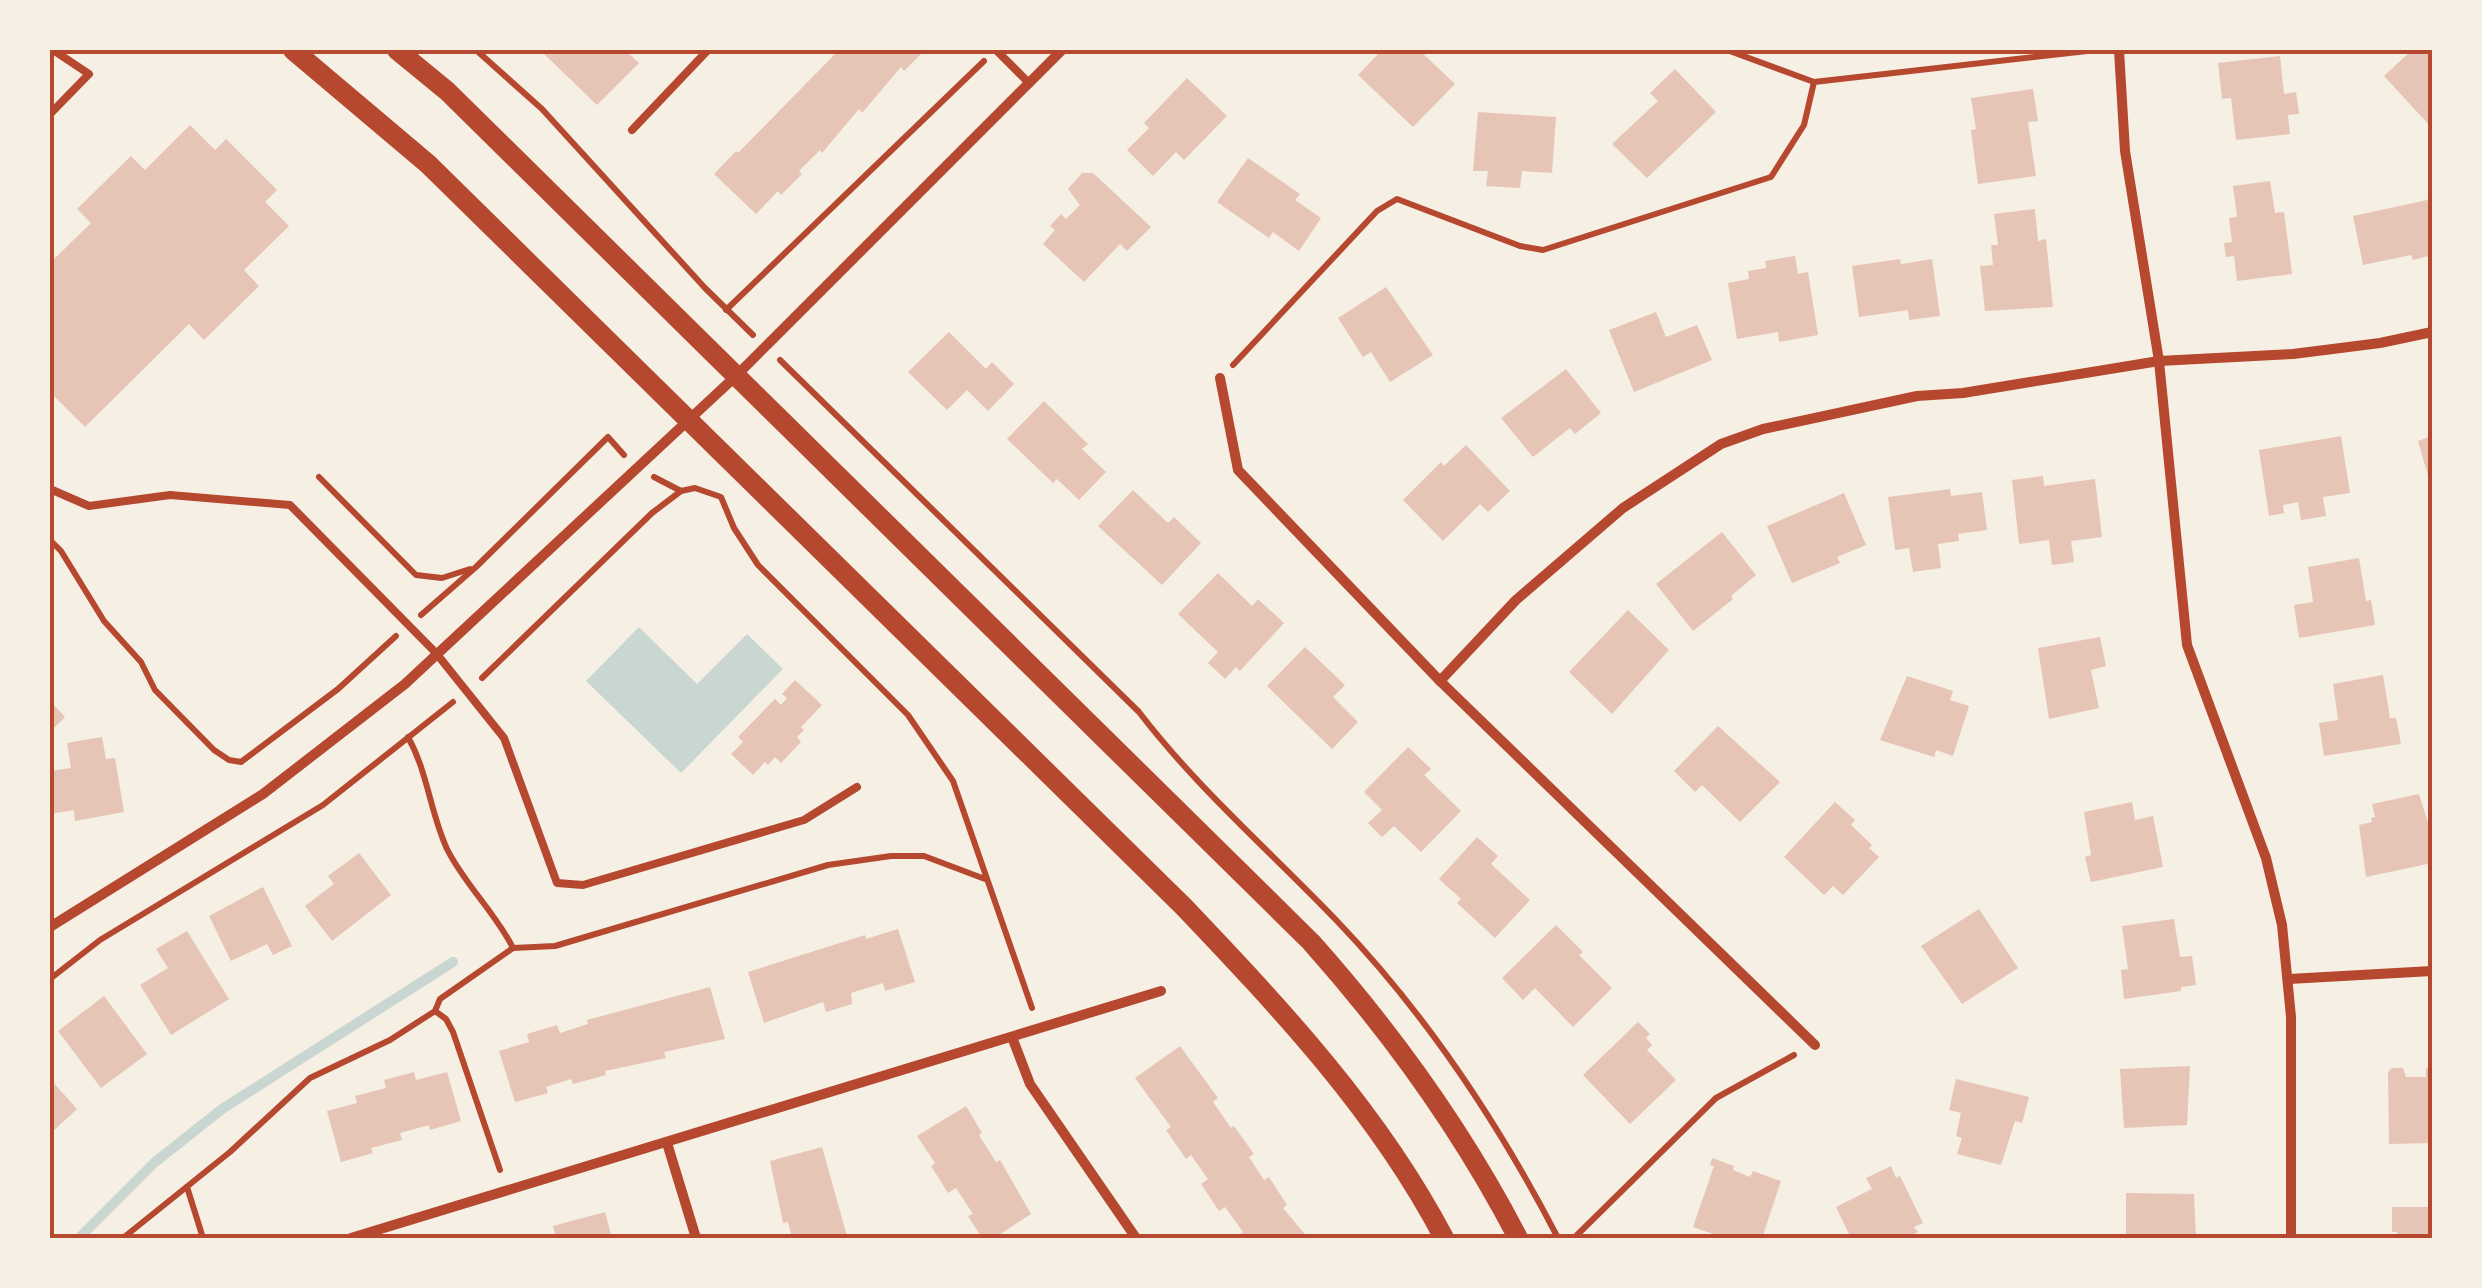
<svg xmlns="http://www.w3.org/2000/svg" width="2482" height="1288" font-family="Figtree,sans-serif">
<rect width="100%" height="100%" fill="#f6efe4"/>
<path fill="#c9d6d2" d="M639,627L697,684L747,634L783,669L681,773L586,681Z"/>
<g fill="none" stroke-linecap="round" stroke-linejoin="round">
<path stroke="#c9d6d2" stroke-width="10" d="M79,1238L154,1163L222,1109L453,962"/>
</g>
<g fill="#e6c5b7">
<path d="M540,50H625L639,63L597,105Z"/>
<path d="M839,50H925L904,71L901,67L862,113L859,109L822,153L820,150L799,171L802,174L781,195L778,191L756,214L714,174L736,151L738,153Z"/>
<path d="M1382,50H1419L1455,84L1413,127L1358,75Z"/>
<path d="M2412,50H2432V128L2384,76Z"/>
<path d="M2280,56L2284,94L2296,92L2299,114L2288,115L2290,134L2236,140L2231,98L2222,99L2218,63Z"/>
<path d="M1675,69L1716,112L1647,178L1612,144L1658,101L1650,93Z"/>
<path d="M1187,78L1227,116L1184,160L1176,152L1153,176L1127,150L1149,128L1144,123Z"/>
<path d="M2033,89L2038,121L2028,122L2036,176L1978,184L1971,130L1976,129L1971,98Z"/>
<path d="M1478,112L1556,117L1552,173L1522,171L1520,188L1486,186L1488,171H1473Z"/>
<path d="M190,125L215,150L226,139L277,190L265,202L289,226L244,270L259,286L204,340L189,324L85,427L50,392V263L91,223L77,209L131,156L145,170Z"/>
<path d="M1248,158L1300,194L1295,200L1321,218L1299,251L1273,232L1269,238L1217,202Z"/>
<path d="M1082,173H1093L1151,227L1127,251L1120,244L1084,282L1043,244L1055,230L1050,226L1061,214L1066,219L1080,205L1068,189Z"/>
<path d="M2270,181L2275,213L2284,212L2292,274L2237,281L2234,256L2226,257L2224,243L2232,242L2229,218L2237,217L2233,186Z"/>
<path d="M2432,199V255L2413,260L2411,255L2363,265L2353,216Z"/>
<path d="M2035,209L2038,241L2046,239L2053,307L1985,311L1980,266L1993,265L1991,245H1998L1994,214Z"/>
<path d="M1795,256L1798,274L1808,272L1818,335L1779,342L1778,332L1737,339L1728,283L1749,279L1748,271L1766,268L1765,261Z"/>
<path d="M1900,259L1901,264L1932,259L1940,316L1909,320L1908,310L1859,317L1852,266Z"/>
<path d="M1386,287L1433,355L1390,382L1371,352L1363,357L1338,318Z"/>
<path d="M1656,312L1666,337L1697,325L1712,360L1634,392L1609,330Z"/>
<path d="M949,332L986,369L992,362L1014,384L988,411L967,390L947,410L908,372Z"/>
<path d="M1566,369L1601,413L1575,434L1570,428L1533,457L1501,418Z"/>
<path d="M1044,401L1088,444L1082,449L1106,472L1079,500L1057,479L1053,483L1007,439Z"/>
<path d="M2341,436L2350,493L2323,497L2326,516L2301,520L2298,502L2283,505L2284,513L2269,516L2259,450Z"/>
<path d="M2432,436V486H2431L2418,441Z"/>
<path d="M1466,445L1510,491L1488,512L1480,504L1443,541L1403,500L1441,462L1444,466Z"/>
<path d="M2043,476L2044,486L2095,479L2102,537L2071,541L2074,562L2052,565L2049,540L2019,544L2012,480Z"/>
<path d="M1950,489L1951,496L1982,492L1987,530L1958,534L1959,541L1938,544L1941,568L1913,572L1909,548L1895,550L1888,497Z"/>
<path d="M1133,490L1168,523L1174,517L1201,543L1162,585L1098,526Z"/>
<path d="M1844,493L1866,545L1837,557L1840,563L1792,583L1767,526Z"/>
<path d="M1722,532L1756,575L1731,596L1733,599L1693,631L1656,584Z"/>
<path d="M2359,558L2366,601L2371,600L2375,625L2299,638L2294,605L2313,602L2308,567Z"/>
<path d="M1218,573L1252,606L1258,599L1284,623L1240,671L1236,667L1225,679L1208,663L1218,652L1178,614Z"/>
<path d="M1628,610L1669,650L1612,714L1569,672Z"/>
<path d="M2100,637L2106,666L2091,670L2099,708L2049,719L2038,648Z"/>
<path d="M1305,647L1345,685L1333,697L1358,722L1332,749L1267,686Z"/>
<path d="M2383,675L2390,718H2396L2401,744L2324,756L2319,723L2338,720L2333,684Z"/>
<path d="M1907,676L1953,691L1950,700L1969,706L1953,756L1936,750L1934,757L1880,740Z"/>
<path d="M795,680L822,705L801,727L804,730L797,737L801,742L781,763L775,757L768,765L765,762L753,775L731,754L743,742L738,737L775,699L781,705L787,698L782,694Z"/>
<path d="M50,701L65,717L50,732Z"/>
<path d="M1718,726L1780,782L1740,822L1702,785L1695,792L1674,771Z"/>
<path d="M102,737L106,759L115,758L124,812L75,821L74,810L50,814V771L71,768L67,743Z"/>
<path d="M1408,747L1431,769L1424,775L1461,811L1421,852L1394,826L1382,837L1368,823L1382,810L1364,792Z"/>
<path d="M2419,794L2432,835V863L2366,877L2359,825L2372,822L2371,818L2375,817L2372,804Z"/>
<path d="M1835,802L1855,820L1851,825L1872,845L1869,848L1879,857L1843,895L1833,886L1824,895L1784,857Z"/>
<path d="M2132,802L2135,820L2153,816L2163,867L2091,882L2085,857L2091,855L2084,812Z"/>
<path d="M1477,837L1498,856L1491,864L1530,900L1495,938L1457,903L1461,899L1439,879Z"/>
<path d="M359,853L391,895L332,941L305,906L334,884L328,876Z"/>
<path d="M263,887L292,946L273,955L267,944L231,961L209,916Z"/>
<path d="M1979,909L2018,968L1962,1004L1921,946Z"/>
<path d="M2174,919L2180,957L2192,956L2196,985L2181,987V991L2124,999L2121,970L2128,969L2122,926Z"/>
<path d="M1556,925L1583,952L1579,955L1612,988L1573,1027L1535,988L1523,1000L1502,978Z"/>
<path d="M898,929L915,982L885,991L883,983L851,993L852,1004L826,1012L823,1002L764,1023L748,972L865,935L866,939Z"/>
<path d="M187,931L229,999L171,1035L140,985L168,968L156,949Z"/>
<path d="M710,987L725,1039L664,1052L666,1058L605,1071L606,1075L573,1084L571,1079L546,1087L548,1093L515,1102L499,1051L529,1042L527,1034L557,1025L560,1033L588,1024L587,1020Z"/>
<path d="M104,996L147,1054L101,1088L58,1031Z"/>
<path d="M1638,1022L1650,1034L1646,1038L1652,1045L1647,1050L1676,1080L1630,1124L1583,1075Z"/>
<path d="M1180,1046L1218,1098L1213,1102L1231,1128L1234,1126L1254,1154L1249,1157L1264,1180L1269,1177L1287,1205L1283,1208L1308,1238H1234L1243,1232L1225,1207L1219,1211L1201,1184L1208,1179L1191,1155L1186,1159L1166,1130L1171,1127L1135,1078Z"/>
<path d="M2190,1066L2187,1125L2124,1128L2120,1069Z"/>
<path d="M2392,1068H2403L2406,1077H2426V1068H2432V1143L2389,1144L2388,1072Z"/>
<path d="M414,1072L416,1080L447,1072L461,1121L430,1130L429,1125L400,1133L402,1140L371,1148L373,1153L341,1162L327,1111L357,1103L355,1096L386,1088L384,1080Z"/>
<path d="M50,1079L77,1109L50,1134Z"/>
<path d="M1956,1079L2029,1097L2022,1123L2015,1121L2001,1165L1957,1154L1962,1138L1956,1136L1961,1113L1949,1110Z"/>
<path d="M966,1106L982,1133L979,1135L996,1162L1000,1160L1031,1214L994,1238H982L968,1216L973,1214L956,1188L948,1193L931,1166L935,1163L917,1136Z"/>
<path d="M822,1147L847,1236L792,1238L788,1222L783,1223L770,1161Z"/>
<path d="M1712,1158L1734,1166L1733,1170L1750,1177L1753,1171L1781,1181L1762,1238H1725L1693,1227L1714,1166L1710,1165Z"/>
<path d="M1891,1166L1896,1178L1900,1176L1923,1223L1914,1227L1918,1232L1906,1238L1896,1235L1851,1238L1836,1207L1872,1189L1866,1178Z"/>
<path d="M2126,1193L2194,1194L2196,1238H2126Z"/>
<path d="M2392,1207H2432V1238H2397V1232H2392Z"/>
<path d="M605,1212L612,1238H556L553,1226Z"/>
</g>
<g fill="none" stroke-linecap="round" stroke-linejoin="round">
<g stroke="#b5482f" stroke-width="6">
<path d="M476,50L542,109L705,288L753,335"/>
<path d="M1727,50L1814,82L2096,50"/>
<path d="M726,310L984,61"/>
<path d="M780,360L1139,712C1197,788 1271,852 1337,921C1426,1014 1499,1124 1558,1238"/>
<path d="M1233,365L1377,211L1397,199L1520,246L1543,250L1771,177L1804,125L1814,82"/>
<path d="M319,477L416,575L442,578L470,569"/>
<path d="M654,477L681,491L695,488L721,497L734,528L758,565L908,715L953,781L1032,1008"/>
<path d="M50,540L61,551L104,621L141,662L155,690L214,750L229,760L241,762L338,689L396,636"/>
<path d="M421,615L476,567L608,437L624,455"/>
<path d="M482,678L652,513L681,491"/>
<path d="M408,737C428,773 430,812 447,849C465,885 495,912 513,948"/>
<path d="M50,979L100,940L323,805L453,702"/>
<path d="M435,1011L446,1019L453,1032L500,1170"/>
<path d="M187,1187L203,1238"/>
<path d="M123,1238L230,1152L310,1078L390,1040L435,1011L440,999L513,948L555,946L828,865L891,856H924L985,879"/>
<path d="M1574,1238L1716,1098L1794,1055"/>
</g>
<g stroke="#b5482f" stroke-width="8">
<path d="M996,50L1029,83"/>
<path d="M50,114L89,74L53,50"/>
<path d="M632,130L708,50"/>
<path d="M50,489L89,506L170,495L290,505L436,653L504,738L557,883L583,885L804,820L857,787"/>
</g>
<g stroke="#b5482f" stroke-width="10">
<path d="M2119,50L2125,151L2159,361L2187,645L2266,858L2282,925L2291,1017V1238"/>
<path d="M1220,378L1238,470L1440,681L1815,1045"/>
<path d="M1440,681L1516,600L1623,508L1721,444L1763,429L1917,396L1963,393L2159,361L2293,354L2380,343L2432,332"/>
<path d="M50,927L263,794L405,684L737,375L1062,50"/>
<path d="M2289,979L2432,971"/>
<path d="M1012,1037L1030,1084L1136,1238"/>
<path d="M667,1143L696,1238"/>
<path d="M351,1238L1161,991"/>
</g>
<g stroke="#b5482f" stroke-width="20">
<path d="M293,50L428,164L1184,907C1281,1009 1378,1112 1444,1238"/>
<path d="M397,50L447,91L1311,942C1392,1033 1462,1130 1518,1238"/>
</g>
</g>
<rect width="2482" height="1288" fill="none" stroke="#f6efe4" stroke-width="105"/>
<rect x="52" y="52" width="2378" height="1184" fill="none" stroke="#b5482f" stroke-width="4"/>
</svg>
